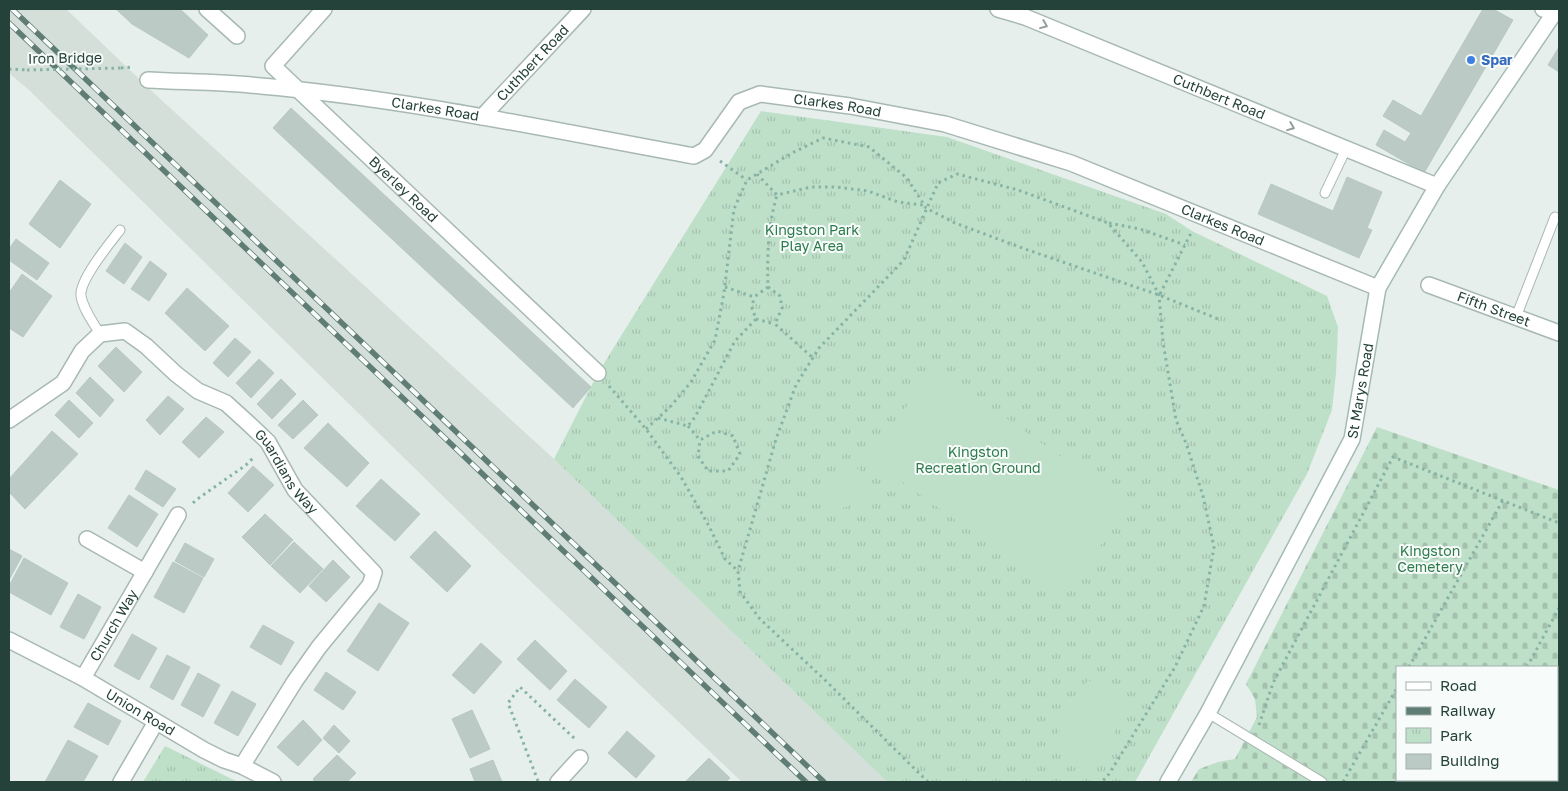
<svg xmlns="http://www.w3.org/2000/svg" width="1568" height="791" font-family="'Golos Text',sans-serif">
<defs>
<pattern id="cemetery-stones" width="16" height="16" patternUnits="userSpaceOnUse" patternTransform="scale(1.25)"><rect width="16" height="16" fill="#bfe0c8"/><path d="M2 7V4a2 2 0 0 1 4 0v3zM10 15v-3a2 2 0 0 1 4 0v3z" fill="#a4c1ad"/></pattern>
<pattern id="park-tufts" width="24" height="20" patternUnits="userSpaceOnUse" patternTransform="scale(1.25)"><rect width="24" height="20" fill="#bfe0c8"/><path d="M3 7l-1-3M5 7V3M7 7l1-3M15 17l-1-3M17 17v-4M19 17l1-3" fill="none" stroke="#a4c1ad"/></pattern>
</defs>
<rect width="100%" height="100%" fill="#e6efeb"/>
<path fill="#d4dfda" d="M9,9H66L156,95L554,459L887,782H742L502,554L29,90L9,73Z"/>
<path fill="url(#cemetery-stones)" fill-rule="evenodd" d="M1377,427L1559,490V782H1191L1199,769L1218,762L1235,759L1257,717L1255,699L1246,684ZM1397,667H1557V780H1397Z"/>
<g fill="url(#park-tufts)">
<path d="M761,111L947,137L1166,214L1192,231L1327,296L1338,327L1336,373L1332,410L1307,474L1135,782H887L554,459L598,373Z"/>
<path d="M165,746L238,782H143Z"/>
</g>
<g fill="#bfe0c8">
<path d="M935,367L1129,506L1063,597L869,458Z"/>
<path d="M860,468L870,499L830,512L820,482Z"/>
<path d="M1088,680L1131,704L1094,768L1052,744Z"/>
</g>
<g fill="#bbcac4" stroke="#b8c9c2">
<path d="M116,9H180L208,35L189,58L132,24Z"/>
<path d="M1483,9H1493L1513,20L1424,173L1376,145L1384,130L1405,142L1411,133L1383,116L1393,100L1421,116Z"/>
<path d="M1559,47V72L1548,65Z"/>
<path d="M291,108L591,387L573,408L273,128Z"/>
<path d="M1347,177L1382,192L1367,228L1372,230L1359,258L1258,214L1271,184L1333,211Z"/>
<path d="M60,180L91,204L60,248L29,224Z"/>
<path d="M16,239L49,263L37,280L9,260V249Z"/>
<path d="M125,243L142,257L124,284L106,271Z"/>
<path d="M150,261L167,274L149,301L131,289Z"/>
<path d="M22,274L52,296L23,337L9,328V293Z"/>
<path d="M187,288L229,326L205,351L165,313Z"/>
<path d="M235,338L251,352L228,377L213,363Z"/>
<path d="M116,347L142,372L124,392L98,366Z"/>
<path d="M259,359L274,373L251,398L236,383Z"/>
<path d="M90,377L114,400L100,417L76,393Z"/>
<path d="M281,379L296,394L272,419L257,404Z"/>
<path d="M168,396L184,409L160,435L146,420Z"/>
<path d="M69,400L93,423L79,438L55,415Z"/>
<path d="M303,400L318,415L293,439L278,425Z"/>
<path d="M206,417L224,432L199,458L182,442Z"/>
<path d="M328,423L369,463L347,487L304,448Z"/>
<path d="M52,431L78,454L25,509L9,492V479Z"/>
<path d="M253,466L274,485L248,512L228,493Z"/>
<path d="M146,470L176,489L163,507L135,489Z"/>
<path d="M381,479L420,514L395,541L356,506Z"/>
<path d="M129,495L158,514L137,547L108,528Z"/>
<path d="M265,514L293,540L270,565L242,537Z"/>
<path d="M435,531L471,566L447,592L410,557Z"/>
<path d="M294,542L323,569L300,593L271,566Z"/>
<path d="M185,543L214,559L204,577L175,561Z"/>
<path d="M9,549L22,556L9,580Z"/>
<path d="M24,558L68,583L51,615L9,592V586Z"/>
<path d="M333,560L350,577L326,602L309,586Z"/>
<path d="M173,562L203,578L184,613L154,597Z"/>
<path d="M78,594L101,607L84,639L60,627Z"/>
<path d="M379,603L409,623L378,671L347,651Z"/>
<path d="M263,625L294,642L281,665L250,647Z"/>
<path d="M132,634L157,648L139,680L114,666Z"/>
<path d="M535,640L567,671L550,690L517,659Z"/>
<path d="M481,643L502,662L474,694L452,675Z"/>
<path d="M167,655L190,667L173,700L150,687Z"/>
<path d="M326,672L356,692L343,710L314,690Z"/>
<path d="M198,673L220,685L203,717L181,705Z"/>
<path d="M575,679L607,707L589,728L557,700Z"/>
<path d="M232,691L256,704L238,736L214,723Z"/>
<path d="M88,703L121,721L108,745L74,727Z"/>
<path d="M472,710L490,749L470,758L452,719Z"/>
<path d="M303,720L322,740L298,766L277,747Z"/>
<path d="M334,725L350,741L339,753L323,738Z"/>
<path d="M627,731L655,756L636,778L608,753Z"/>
<path d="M68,740L98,756L83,782H45Z"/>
<path d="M337,755L356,773L347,782H315L313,779Z"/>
<path d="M709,758L730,778L726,782H688L686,781Z"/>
<path d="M493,760L502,782H475L470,769Z"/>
<path d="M1492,780H1517L1522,782H1491Z"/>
</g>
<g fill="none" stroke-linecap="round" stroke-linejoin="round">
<g stroke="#a8b8b2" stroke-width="11">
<g id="lane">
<path d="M1325,193L1346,149"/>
<path d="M1516,317L1555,217"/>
<path d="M100,334C93,322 83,309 81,296C79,280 110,243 120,230"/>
<path d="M1208,713L1322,782"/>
</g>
</g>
<g stroke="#a8b8b2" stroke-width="18">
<g id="street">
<path d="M207,9L237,36"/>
<path id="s1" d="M324,9L273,66L598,373"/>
<path id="s2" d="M998,9L1025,17L1437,186"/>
<path d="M1543,9L1554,13"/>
<path id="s3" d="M148,80C185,82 224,82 261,86C407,99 551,130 694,156L705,150L739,102L760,94L850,106L945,124L1071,163L1378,288"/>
<path id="s4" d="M482,117L583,9"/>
<path id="s5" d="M1429,285L1559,333"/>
<path id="s6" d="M9,420L63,383L82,351L100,334L125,331L146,346L176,374L198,391L226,403L248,423L268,442L295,490L374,573L370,585L319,647L295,681L242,766"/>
<path d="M87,539L145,572"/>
<path id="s7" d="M9,640L83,678L204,750L224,760L242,766L273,782"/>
<path id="s8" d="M83,678L178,515"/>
<path d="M121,782L156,722"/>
<path d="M558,782L580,758"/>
</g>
</g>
<g stroke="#a4bbb3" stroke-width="18">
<g id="secondary">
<path id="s9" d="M1168,782L1208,713L1352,439L1378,288L1437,186L1557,9"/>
</g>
</g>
<g stroke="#86b3a5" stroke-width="3" stroke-dasharray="2.5 4" stroke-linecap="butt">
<path d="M121,68L133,67"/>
<path d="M9,69L27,70"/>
<path d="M720,161L747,180"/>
<path d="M757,174L777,195L811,187H836L868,191L898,202L923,205"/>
<path d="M1109,223L1140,229L1185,245"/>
<path d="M725,287L754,297L768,287C767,255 768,226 777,195"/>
<path d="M768,287L780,296L782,308L775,324L813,358"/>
<path d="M1160,294L1191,233"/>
<path d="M756,319L775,324"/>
<path d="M609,386L646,429L681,477L709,526L725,559L738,571"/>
<path d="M658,418L688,426L695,417L735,341L756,319L752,308L754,297"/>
<path d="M688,426L700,440L717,431L733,436L740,454L728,471H708L698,456L700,440"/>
<path d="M646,429L671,406L691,382L715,340L724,293L734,209L747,180L792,153L823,138L869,147L907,178L926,208L955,223L1025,249L1159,295L1218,319"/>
<path d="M193,503L196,500L246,465L254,457"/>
<path d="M1409,667L1503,500"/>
<path d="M1527,667L1559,608"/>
<path d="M1259,725L1273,683L1393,457L1559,523"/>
<path d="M1557,758L1559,753"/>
<path d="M538,781L508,703L520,687L576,740"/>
<path d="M928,782L826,681L760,619L740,592L738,571L776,439L796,385L819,348L904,260L938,183L957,174L1018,190L1108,223L1142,262L1159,295L1163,342L1176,420L1186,443L1203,496L1214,547L1204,606L1175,667L1109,774L1102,782"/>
<path d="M1343,782L1397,688"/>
<path d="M1464,782L1466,780"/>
<path d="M1544,782L1545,780"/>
</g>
<use href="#lane" stroke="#fff" stroke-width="9"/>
<use href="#street" stroke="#fff" stroke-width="15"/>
<use href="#secondary" stroke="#fff" stroke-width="15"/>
<g stroke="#5f7d75" stroke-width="5.5">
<g id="rail">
<path d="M12,9L824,782"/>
<path d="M9,23L806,782"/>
</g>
</g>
<use href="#rail" stroke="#f7fbf9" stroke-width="4" stroke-dasharray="11" stroke-linecap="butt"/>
<path stroke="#86b3a5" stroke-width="3" stroke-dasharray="2.5 4" stroke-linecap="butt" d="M27,70L121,68"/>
</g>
<defs><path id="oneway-chevron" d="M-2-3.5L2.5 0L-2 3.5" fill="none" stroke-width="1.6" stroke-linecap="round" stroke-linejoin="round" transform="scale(1.25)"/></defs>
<g stroke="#92a09c">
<use href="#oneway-chevron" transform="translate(1044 25) rotate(22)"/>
<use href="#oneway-chevron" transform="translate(1291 127) rotate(22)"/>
</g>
<circle fill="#3f7fe0" stroke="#f7fbf9" stroke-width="2" cx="1471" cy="60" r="5"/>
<g text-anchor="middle" stroke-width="4" stroke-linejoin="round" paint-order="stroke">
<g font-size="14" fill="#24423a" stroke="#f7fbf9">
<text transform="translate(65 58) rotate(-1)" y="5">Iron Bridge</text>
<text dy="5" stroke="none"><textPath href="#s4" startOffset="74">Cuthbert Road</textPath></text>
<text dy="5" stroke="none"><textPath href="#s2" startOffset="238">Cuthbert Road</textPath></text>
<text dy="5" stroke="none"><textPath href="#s3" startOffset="724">Clarkes Road</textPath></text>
<text dy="5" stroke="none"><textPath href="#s3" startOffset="289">Clarkes Road</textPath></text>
<text dy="5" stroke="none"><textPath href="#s1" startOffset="256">Byerley Road</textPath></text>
<text dy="5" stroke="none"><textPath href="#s3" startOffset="1129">Clarkes Road</textPath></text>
<text dy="5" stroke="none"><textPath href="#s5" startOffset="69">Fifth Street</textPath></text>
<text dy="5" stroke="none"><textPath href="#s9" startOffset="438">St Marys Road</textPath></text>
<text dy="5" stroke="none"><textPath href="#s6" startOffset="370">Guardians Way</textPath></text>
<text dy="5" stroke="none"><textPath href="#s8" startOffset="61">Church Way</textPath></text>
<text dy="5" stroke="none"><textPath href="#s7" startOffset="150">Union Road</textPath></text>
</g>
<g font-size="14" font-weight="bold" fill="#366cbe" stroke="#f7fbf9" text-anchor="start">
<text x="1481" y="65">Spar</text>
</g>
<g font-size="14" fill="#2d7a4b" stroke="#f7fbf9">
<text x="812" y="235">Kingston Park<tspan x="812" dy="16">Play Area</tspan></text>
<text x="978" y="457">Kingston<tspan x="978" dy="16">Recreation Ground</tspan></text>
<text x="1430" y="556">Kingston<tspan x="1430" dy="16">Cemetery</tspan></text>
</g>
</g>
<rect width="1568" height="791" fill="none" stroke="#24423a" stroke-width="20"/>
<rect x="1396" y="666" width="162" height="115" fill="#f7fbf9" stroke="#a3b1ad"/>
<rect x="1406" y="682" width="25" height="8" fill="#ffffff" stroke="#a3b1ad"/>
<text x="1440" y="691" font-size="15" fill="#24423a">Road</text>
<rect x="1406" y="707" width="25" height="8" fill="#5f7d75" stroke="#a3b1ad"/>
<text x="1440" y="716" font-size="15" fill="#24423a">Railway</text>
<rect x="1406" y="728" width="25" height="15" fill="url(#park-tufts)" stroke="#a3b1ad"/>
<text x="1440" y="741" font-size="15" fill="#24423a">Park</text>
<rect x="1406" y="754" width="25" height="15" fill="#bbcac4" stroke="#a3b1ad"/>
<text x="1440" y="766" font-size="15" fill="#24423a">Building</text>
</svg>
